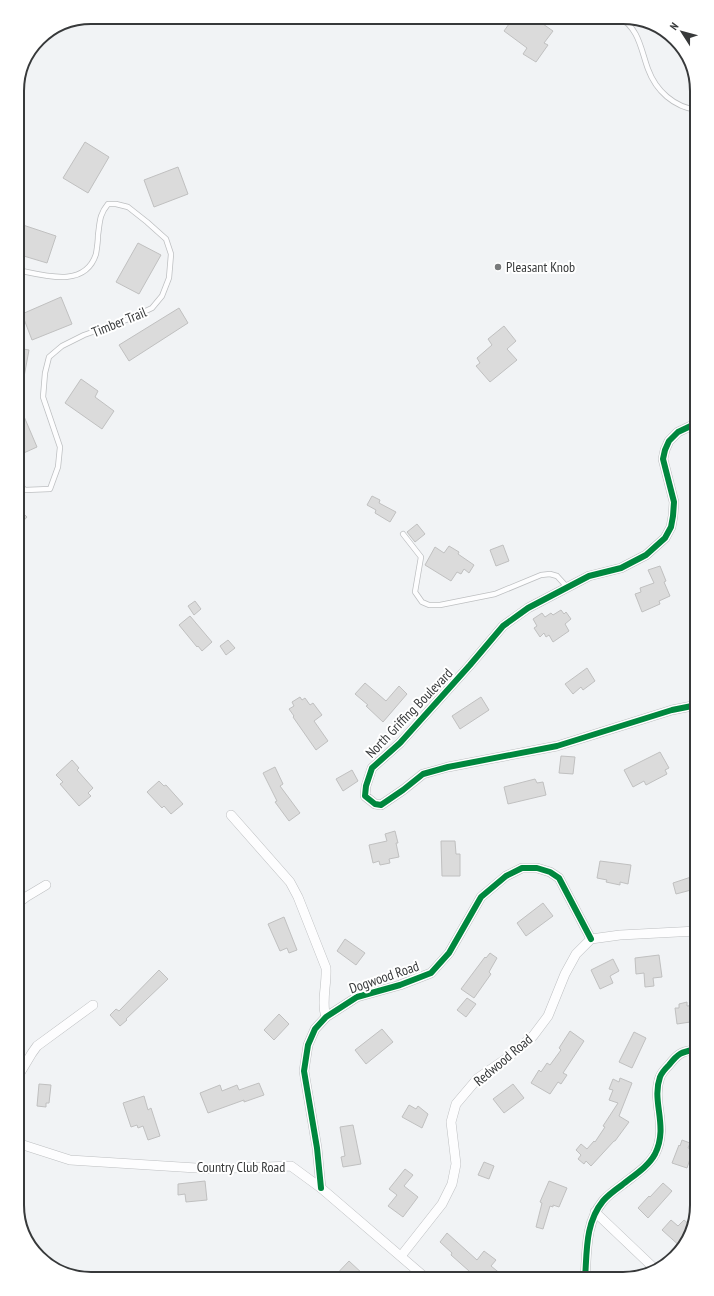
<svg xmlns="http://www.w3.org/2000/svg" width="714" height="1296" font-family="'PT Sans Narrow',sans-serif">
<rect width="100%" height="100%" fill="#f1f3f5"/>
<g fill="#dbdbdb" stroke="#c0c0c0">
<path d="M514,17H533L553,31L544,43L548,45L536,62L523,54L527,48L504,31Z"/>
<path d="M85,142L109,157L88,193L63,178Z"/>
<path d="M178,167L188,194L154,207L144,180Z"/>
<path d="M17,223L56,236L47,263L17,254Z"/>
<path d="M138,243L161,255L139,294L116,282Z"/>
<path d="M61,297L72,324L32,340L22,314Z"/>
<path d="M179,308L188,323L129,361L119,345Z"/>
<path d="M504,326L516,341L507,349L517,360L490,382L476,366L480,363L477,358L492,345L488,339Z"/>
<path d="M17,348L29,350L21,393H17Z"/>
<path d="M81,379L98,391L95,397L114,411L102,429L65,403Z"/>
<path d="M17,400L37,447L17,456Z"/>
<path d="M372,496L380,500L379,503L396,512L390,522L375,513L376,510L367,505Z"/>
<path d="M17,507L27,517L17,528Z"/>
<path d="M417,524L425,534L415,542L407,532Z"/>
<path d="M503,545L509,561L496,566L490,550Z"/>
<path d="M449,546L459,552L458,554L474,565L469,573L464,569L461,574L457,572L451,581L425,565L435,547L444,553Z"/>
<path d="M660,566L666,581L664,582L670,596L659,601L660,604L642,612L635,594L641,592L640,588L654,583L648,570Z"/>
<path d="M195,601L201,609L194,615L188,606Z"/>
<path d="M561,610L564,614L566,612L571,619L565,624L569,631L553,642L549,635L546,637L544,633L540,637L534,628L537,626L533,619L542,613L545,617L551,613L553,615Z"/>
<path d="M190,616L212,642L202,651L198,646L197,647L179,625Z"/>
<path d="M228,640L235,648L226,655L220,646Z"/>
<path d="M587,668L595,681L583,690L581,687L573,694L565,684Z"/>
<path d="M365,683L386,701L399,686L407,694L383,722L366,706L368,705L355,694Z"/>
<path d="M300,697L302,700L305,698L310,705L313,703L322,715L314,721L328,741L316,750L293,717L294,716L289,709L294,706L292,702Z"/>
<path d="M481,697L489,710L460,729L452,716Z"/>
<path d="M660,752L669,768L665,770L667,774L646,785L644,781L633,787L624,770Z"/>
<path d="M561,756L575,757L573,774L559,773Z"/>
<path d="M72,760L79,768L77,770L93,788L88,793L91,796L79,806L60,784L63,782L56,775Z"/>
<path d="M275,767L283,784L280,786L300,813L289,821L275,802L277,801L263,773Z"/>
<path d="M352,770L358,781L343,791L336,779Z"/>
<path d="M535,779L537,783L543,782L546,795L508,804L504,787Z"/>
<path d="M159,781L164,786L166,785L183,804L171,814L164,806L162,808L147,792Z"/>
<path d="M395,831L398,843H396L399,857L389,859L390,863L380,865L379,861L373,863L369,845L387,841L385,834Z"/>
<path d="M441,841H455L456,854H460V876H442Z"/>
<path d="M600,861L631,865L628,884L620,882V885L606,882L607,880L597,878Z"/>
<path d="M697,875V898L691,890L676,894L673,883Z"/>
<path d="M543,903L553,916L526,936L517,923Z"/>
<path d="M284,917L297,950L289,953L287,948L280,951L268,924Z"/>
<path d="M345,939L365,953L356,965L337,951Z"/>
<path d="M490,953L497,958L489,972L491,974L474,998L461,989L485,957L486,958Z"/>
<path d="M659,955L662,977L653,978L654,986L645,987L644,973L636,974L635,958Z"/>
<path d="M613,959L619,971L610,976L613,983L600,989L591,970Z"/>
<path d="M159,970L168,979L126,1019L127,1020L120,1026L110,1015L116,1009L119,1011Z"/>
<path d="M467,998L476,1004L466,1017L457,1010Z"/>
<path d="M687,1002V1006L697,1005V1021L677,1024L675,1008H679V1004Z"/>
<path d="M279,1014L289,1024L274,1040L264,1030Z"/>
<path d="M382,1029L393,1042L366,1064L355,1050Z"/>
<path d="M570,1031L584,1041L563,1073L567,1075L561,1084L558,1082L550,1094L531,1083L539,1070L541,1072L547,1063L550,1065L561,1050L559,1048Z"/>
<path d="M634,1032L646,1038L632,1068L619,1062Z"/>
<path d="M620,1078L632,1083L619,1116L629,1122L615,1141H614L591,1166L586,1161L584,1164L578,1159L581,1155L576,1150L581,1144L587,1149L594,1141L595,1142L605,1127L603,1126L618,1103L609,1100L613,1090L609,1089L613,1079L619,1082Z"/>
<path d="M259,1083L264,1095L244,1102V1100L208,1113L200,1093L220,1085L222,1091L237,1085L239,1090Z"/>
<path d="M39,1084L51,1085L49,1103H46V1107L37,1106Z"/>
<path d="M513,1084L524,1098L504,1113L493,1099Z"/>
<path d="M144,1096L148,1110L151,1108L160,1136L148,1140L143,1126L138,1128L137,1125L131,1127L123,1103Z"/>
<path d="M409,1105L416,1109L418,1106L428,1114L422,1128L402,1117Z"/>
<path d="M353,1125L361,1164L343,1167L341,1157L345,1156L340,1127Z"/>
<path d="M682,1140L690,1143L688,1148L693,1150L687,1168L672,1163L679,1145L680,1146Z"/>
<path d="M484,1162L494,1166L489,1179L478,1175Z"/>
<path d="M405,1169L413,1175L404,1186L418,1197L403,1217L388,1206L397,1195L389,1189Z"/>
<path d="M205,1181L207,1200L186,1202L185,1194L178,1195V1184Z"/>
<path d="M549,1181L567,1188L559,1207L553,1205V1207L550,1206L543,1229L536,1227L542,1203L540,1202Z"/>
<path d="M663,1183L672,1191L648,1218L638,1208L649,1196L650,1197Z"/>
<path d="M671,1220L678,1226L684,1220L690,1225L685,1232L688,1234L685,1246L682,1248L662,1230Z"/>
<path d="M447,1233L477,1260L484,1251L496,1260L491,1266L507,1279H478L451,1255L452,1253L440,1242Z"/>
<path d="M349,1261L364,1275L360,1279H332Z"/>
</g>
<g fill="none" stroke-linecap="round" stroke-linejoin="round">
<g stroke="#bdbfc1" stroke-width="6">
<g id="service">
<path d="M619,17C639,28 641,50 648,69C656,91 674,107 697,110"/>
<path d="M17,482L25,490L50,489L58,467L60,447L43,397L45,373L49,357L62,346L84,335L129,319L152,308L162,296L169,278L171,254L166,239L147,222L128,207L116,204H108C99,215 100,222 98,235C98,241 97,248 96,254C85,289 43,275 17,270"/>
<path d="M403,534L421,557L415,592L422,602L429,605H440L495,594L541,575L550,574L557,576L567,587"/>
</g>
</g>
<g stroke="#bdbfc1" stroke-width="10">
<g id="minor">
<path d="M697,705L672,710L557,746L448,767L423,774L403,790L381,805L375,804L365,796L366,786L372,768L400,743L470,665L503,626L528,608L589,576L621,568L646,555L665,538L671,527L673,516L674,502L663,459L665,450L669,441L678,432L697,423"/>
<path d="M231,815L290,882L298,897L326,968C327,984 321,1003 326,1017"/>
<path d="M17,904L26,897L46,885"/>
<path d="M17,1078L32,1053L37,1046L93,1005"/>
<path d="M17,1143L70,1160L212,1169L291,1166L321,1188L427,1279"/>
<path d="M321,1188L317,1148L304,1071L308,1045L315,1029L326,1017L357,997L400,985L431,973L449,953L481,897L506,876L522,868H537L550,872L559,878L591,939"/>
<path d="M595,1212L656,1270"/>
<path d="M401,1256L442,1204L452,1184L456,1164L451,1122L456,1104L478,1078L510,1056L533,1036L548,1016L565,974L576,954L591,939L620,935L697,931"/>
<path d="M585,1279C587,1252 585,1223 603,1201C608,1195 615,1190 622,1185C633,1176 648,1167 655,1154C669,1126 651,1102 660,1077C662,1072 666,1068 669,1065C679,1052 682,1052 697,1049"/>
</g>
</g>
<use href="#service" stroke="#fdfdfe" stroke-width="4.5"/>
<use href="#minor" stroke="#fdfdfe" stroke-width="9"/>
<g stroke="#fff" stroke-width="8">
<g id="cycleway">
<path d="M697,705L672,710L557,746L448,767L423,774L403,790L381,805L375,804L365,796L366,786L372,768L400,743L470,665L503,626L528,608L589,576L621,568L646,555L665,538L671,527L673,516L674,502L663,459L665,450L669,441L678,432L697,423"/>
<path d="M321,1188L317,1148L304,1071L308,1045L315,1029L326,1017L357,997L400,985L431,973L449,953L481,897L506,876L522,868H537L550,872L559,878L591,939"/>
<path d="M585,1279C587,1252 585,1223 603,1201C608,1195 615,1190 622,1185C633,1176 648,1167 655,1154C669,1126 651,1102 660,1077C662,1072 666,1068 669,1065C679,1052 682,1052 697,1049"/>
</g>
</g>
<use href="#cycleway" stroke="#00873e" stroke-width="6"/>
</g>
<circle fill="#787a7b" stroke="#fff" stroke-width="1.5" cx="498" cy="267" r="4"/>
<g text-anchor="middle" stroke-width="4" stroke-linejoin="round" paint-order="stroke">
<g font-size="14" fill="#37393a" stroke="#fff" text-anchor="start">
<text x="506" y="272">Pleasant Knob</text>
</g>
<g font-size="14" fill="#37393a" stroke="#fff">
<text transform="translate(119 322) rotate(-22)" y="5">Timber Trail</text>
<text transform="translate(409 713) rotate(-46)" y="5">North Griffing Boulevard</text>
<text transform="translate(384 977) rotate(-19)" y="5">Dogwood Road</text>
<text transform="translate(503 1060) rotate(-40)" y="5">Redwood Road</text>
<text x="241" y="1172">Country Club Road</text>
</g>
</g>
<path d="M0 0H714V1296H0ZM91 24H623A67 67 0 0 1 690 91V1205A67 67 0 0 1 623 1272H91A67 67 0 0 1 24 1205V91A67 67 0 0 1 91 24Z" fill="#fff" fill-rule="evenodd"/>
<path fill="none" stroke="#37393a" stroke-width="2" d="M91 24H623A67 67 0 0 1 690 91V1205A67 67 0 0 1 623 1272H91A67 67 0 0 1 24 1205V91A67 67 0 0 1 91 24Z"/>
<g transform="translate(682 32) rotate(306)" stroke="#ffffff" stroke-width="3" paint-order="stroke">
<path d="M0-3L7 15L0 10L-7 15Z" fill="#37393a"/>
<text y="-6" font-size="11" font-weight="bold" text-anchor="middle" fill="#37393a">N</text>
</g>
</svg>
